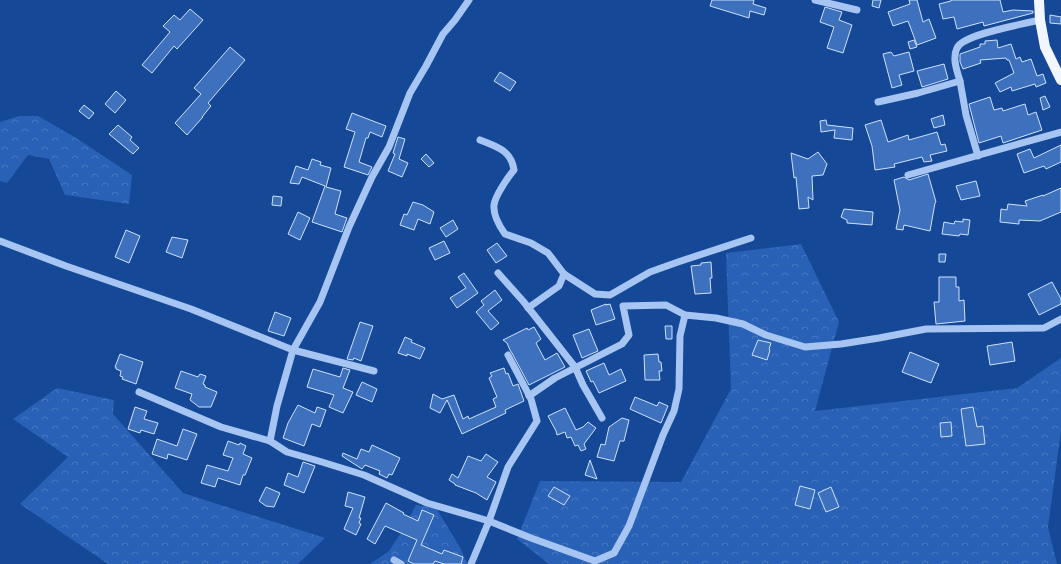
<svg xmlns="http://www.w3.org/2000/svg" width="1061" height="564" font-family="Overpass,sans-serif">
<defs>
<pattern id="forest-crowns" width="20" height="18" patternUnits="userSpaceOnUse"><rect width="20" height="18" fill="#2861b5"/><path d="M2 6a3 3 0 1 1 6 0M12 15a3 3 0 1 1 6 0" fill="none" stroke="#4879c0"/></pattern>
</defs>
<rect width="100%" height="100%" fill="#154896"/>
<g fill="url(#forest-crowns)">
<path d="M19,116H38L73,136L132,175L129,204L65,195L49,159L28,155L7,183L0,181V122Z"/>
<path d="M801,244L839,322L815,411L1017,388L1061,358V431L1048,527L1057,564H549L517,539L540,481L681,482L731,389L726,253Z"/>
<path d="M57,388L114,400L113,414L183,493L325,538L298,564H108L20,504L68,457L13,419Z"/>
<path d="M416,505L436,508L461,549L467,564H370L389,551L404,528Z"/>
</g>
<g fill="#3d71be" stroke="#cee1fc">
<path d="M712,0H754L753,4L766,8L764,15L750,11L749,18L710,6Z"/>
<path d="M873,0H881L879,8L872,6Z"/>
<path d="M909,0H917L923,22L929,19L936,38L917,45L908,21L893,26L888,12L910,4Z"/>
<path d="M951,0H1000L1003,12L1013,10L1033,11V13L984,26L983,22L957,29L954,17L943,19L939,4L951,1Z"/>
<path d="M825,7L842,12L839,20L852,25L843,53L827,48L834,27L820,22Z"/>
<path d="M190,9L203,20L177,49L174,46L152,73L142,65L170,32L163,26L174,15L180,20Z"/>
<path d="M1050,15L1061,17V24L1050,23Z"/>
<path d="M914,40L917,47L910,49L908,42Z"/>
<path d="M997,40L998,48L1011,44L1016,59L1020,57L1022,62L1031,59L1037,76L1043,74L1046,83L1036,87L1035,84L1012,91L1011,87L1000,92L995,83L1014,73L1009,60H1007L1006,58L980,60L981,63L963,69L960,62V54L980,47V44H985V41Z"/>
<path d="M230,47L245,60L208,103L211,106L202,117H203L187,135L175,123L201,94L194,88Z"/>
<path d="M891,52L894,56L909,52L914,71L899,75L902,85L892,88L883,54Z"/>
<path d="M944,64L948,79L922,87L917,71Z"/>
<path d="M500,72L516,82L510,91L494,81Z"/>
<path d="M116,91L126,100L115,113L105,104Z"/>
<path d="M1045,96L1050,107L1043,110L1040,98Z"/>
<path d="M990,97L994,110L1002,108L1003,111L1025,104L1028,115L1036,112L1042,130L1003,143L1001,136L979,143L969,104Z"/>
<path d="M84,105L94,113L89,119L79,111Z"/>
<path d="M352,113L386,126L382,137L370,132L368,138H366L359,162L372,167L368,175L344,167L355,132L346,129Z"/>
<path d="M943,115L945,125L934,128L931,119Z"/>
<path d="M826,120L827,125L853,128L852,140L834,138L835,130L821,132L820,121Z"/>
<path d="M881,120L888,142L908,135L909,140L937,132L941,145L945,144L947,151L930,155L932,161L924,162L922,157L894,164L895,167L875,170L872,146L865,125Z"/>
<path d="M118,125L132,137L130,140L139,148L133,154L109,134Z"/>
<path d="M398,137L405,139L399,159L408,163L402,177L388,171L395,154L393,153Z"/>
<path d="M1061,145V162L1046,169L1044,166L1024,173L1017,154L1030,149L1034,158Z"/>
<path d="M818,152L827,164L823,175L812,176L813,200L808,197L809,208L799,209L796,177L794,178L791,153L808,159Z"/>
<path d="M426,154L434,163L429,167L421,159Z"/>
<path d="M312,159L321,162L320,165L331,168L326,187L341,191L335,214L347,218L342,232L312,222L325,186L302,177L299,184L290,183L296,166L308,170Z"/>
<path d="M928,174L936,202L935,203L930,231L904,225L903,230L896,229L900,210L894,180L904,177L909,180Z"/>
<path d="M976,181L980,196L961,200L956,186Z"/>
<path d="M1061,188V212L1040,221L1019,220V224L1000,222L1001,209L1007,210L1008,204L1027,206L1025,201L1043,195V196Z"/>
<path d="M273,196L282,197L281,206L272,205Z"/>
<path d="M413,202L423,205L434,212L430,224L418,219L414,230L400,225L404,214L407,215Z"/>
<path d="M844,209L873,212L872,225L847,223V220L841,217Z"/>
<path d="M298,212L310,218L300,240L288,234Z"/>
<path d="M963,219L970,220L968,235L960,234L959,236L942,234L944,222L954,224L955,221L963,222Z"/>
<path d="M453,220L458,229L446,237L440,228Z"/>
<path d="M126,230L140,236L129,263L115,257Z"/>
<path d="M172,237L188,240L182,258L166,252Z"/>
<path d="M444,241L450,253L435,260L429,248Z"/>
<path d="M497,243L507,256L496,263L487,250Z"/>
<path d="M939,254H946L945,262H939Z"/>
<path d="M711,262L712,278H710L711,293L695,294L691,266L701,265V263Z"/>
<path d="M464,273L478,293L457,308L450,298L466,288L458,277Z"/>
<path d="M939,277H956V287H959V301L964,300L965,321L936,324L934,302H939Z"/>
<path d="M1052,282L1061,299V304L1039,315L1028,294Z"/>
<path d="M495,290L502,300L488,311L499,323L491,330L476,312L484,305L481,301Z"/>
<path d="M606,304V305L610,304L615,319L596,325L591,310Z"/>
<path d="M275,312L291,318L284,336L268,331Z"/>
<path d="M360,322L373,326L361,361L354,358L353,360L347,359Z"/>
<path d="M665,326H672V339H666Z"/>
<path d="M534,327L541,339L536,343L545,360L557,353L565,367L529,385L512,353L510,350L507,343L503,340L527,328L528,330Z"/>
<path d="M589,329L598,351L582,358L573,335Z"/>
<path d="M405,337L412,340L411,342L425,348L420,359L407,354V356L398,353Z"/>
<path d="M758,340L771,343L769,349L770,350L767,360L752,355Z"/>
<path d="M1012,342L1015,361L990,365L987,346Z"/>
<path d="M910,352L939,364L931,383L902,372Z"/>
<path d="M120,354L143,362L136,384L122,379L123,377L120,376L121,371L116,369V367H115Z"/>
<path d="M658,354L659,362H661L662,371H659L660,380H645L644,355Z"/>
<path d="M604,363L609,375L621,369L626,381L599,393L593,381L591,382L586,371Z"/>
<path d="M343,368L350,370L343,388L353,392L343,413L329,407L334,395L307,387L313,369L340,377Z"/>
<path d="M504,368L506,374L508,373L513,386L518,384L524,401L505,410L506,413L462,434L447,400L440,413L430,408L433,394L442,399L454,395L463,419L468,416L469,419L496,407L493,399L497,397L489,378L492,376L490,373Z"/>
<path d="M181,371L198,377L200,374L206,376L203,384L205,385V387L217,392L211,407H199L190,400L192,394L175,388Z"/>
<path d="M362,382L377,389L372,402L356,395Z"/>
<path d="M635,397L657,406L659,402L668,406L661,423L630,409Z"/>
<path d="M298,405L315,413L317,407L326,410L320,427L312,424L304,446L283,438L288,423Z"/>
<path d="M135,407L147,411L144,419L158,423L154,434L141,430L140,433L128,429Z"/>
<path d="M973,407L977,427L983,426L985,444L966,446L961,409Z"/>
<path d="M565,408L576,430L583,427L588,422L596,428L584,444L586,449L581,451L578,445L575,446L571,437L567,438L565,432L557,435L556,431L548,416Z"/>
<path d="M622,418L629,420L624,441H620L614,461L597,457L601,444L605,445L609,427Z"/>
<path d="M951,422L952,436L941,437L940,423Z"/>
<path d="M183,429L197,434L187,460L168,454L167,459L152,454L157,439L177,446Z"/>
<path d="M228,441L239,445L240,443L246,446L243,454L252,458L245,475H243L240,485L218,478L215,487L201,483L207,465L228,471L233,458L223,455Z"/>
<path d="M372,445L400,458L392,475L389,474L387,478L379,474L380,471L365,465L362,469L342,456L343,453L357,459L361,449L369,452Z"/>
<path d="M486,454L498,462L487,477L496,482L487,500L476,493L455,485V484L449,480L452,474L458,478L468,456L481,461Z"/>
<path d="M590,460L597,479L585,475Z"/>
<path d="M303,462L315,466L304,493L284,485L288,473L298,477Z"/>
<path d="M800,486L815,490L810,509L795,505Z"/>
<path d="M266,487L280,493L274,507L266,506L259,501Z"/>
<path d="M554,487L570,496L564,505L548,496Z"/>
<path d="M831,487L839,507L826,512L818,493Z"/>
<path d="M348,492L365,497L359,518H361L359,523L361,524L356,535L344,529L353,508L345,506Z"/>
<path d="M386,503L404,513L403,514L418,521L422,510L434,515L421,545L442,554L444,550L463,557L461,564H444L435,561L433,564H414L408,561L417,540L385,526L375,544L367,539Z"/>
</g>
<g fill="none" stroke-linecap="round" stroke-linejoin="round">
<g stroke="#a6c5f2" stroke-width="7">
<path d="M469,0L455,20L443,34L426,66L410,93L389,147L372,177L349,227L320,302L293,350L277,406L270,441L287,452L322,462L364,475L427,503L489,521L471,564"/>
<path d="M815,0L857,10"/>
<path d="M960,81C957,71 952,58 957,48C963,34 1024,24 1040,20"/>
<path d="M878,102L918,93L960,81L966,115L978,156"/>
<path d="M480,140C497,147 511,150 514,170C508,177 495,196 494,205C493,215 500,227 505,234L531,243L548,253L564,274L595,294L610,295L650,272L678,262L751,238"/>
<path d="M908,175L1061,132"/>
<path d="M0,241L66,266L191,309L293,350L374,371"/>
<path d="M498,273L523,301L575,367L583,385L602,418"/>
<path d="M528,308L559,286L564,274"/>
<path d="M508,355L531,399L537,421L508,467L489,521L531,538L595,561L614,553L629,526L663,435L674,411L679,389L680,336L685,315"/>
<path d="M139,392L221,427L270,441"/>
<path d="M529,396L555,378L622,344L629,335L623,306L666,305L685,315L716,318L743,324L766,335L805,347L841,344L879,338L926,329L1044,328L1061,319"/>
<path d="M394,560L401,564"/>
</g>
<path stroke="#f1f6ff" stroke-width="10" d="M1039,0L1040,20L1045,47L1061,80"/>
</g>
</svg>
